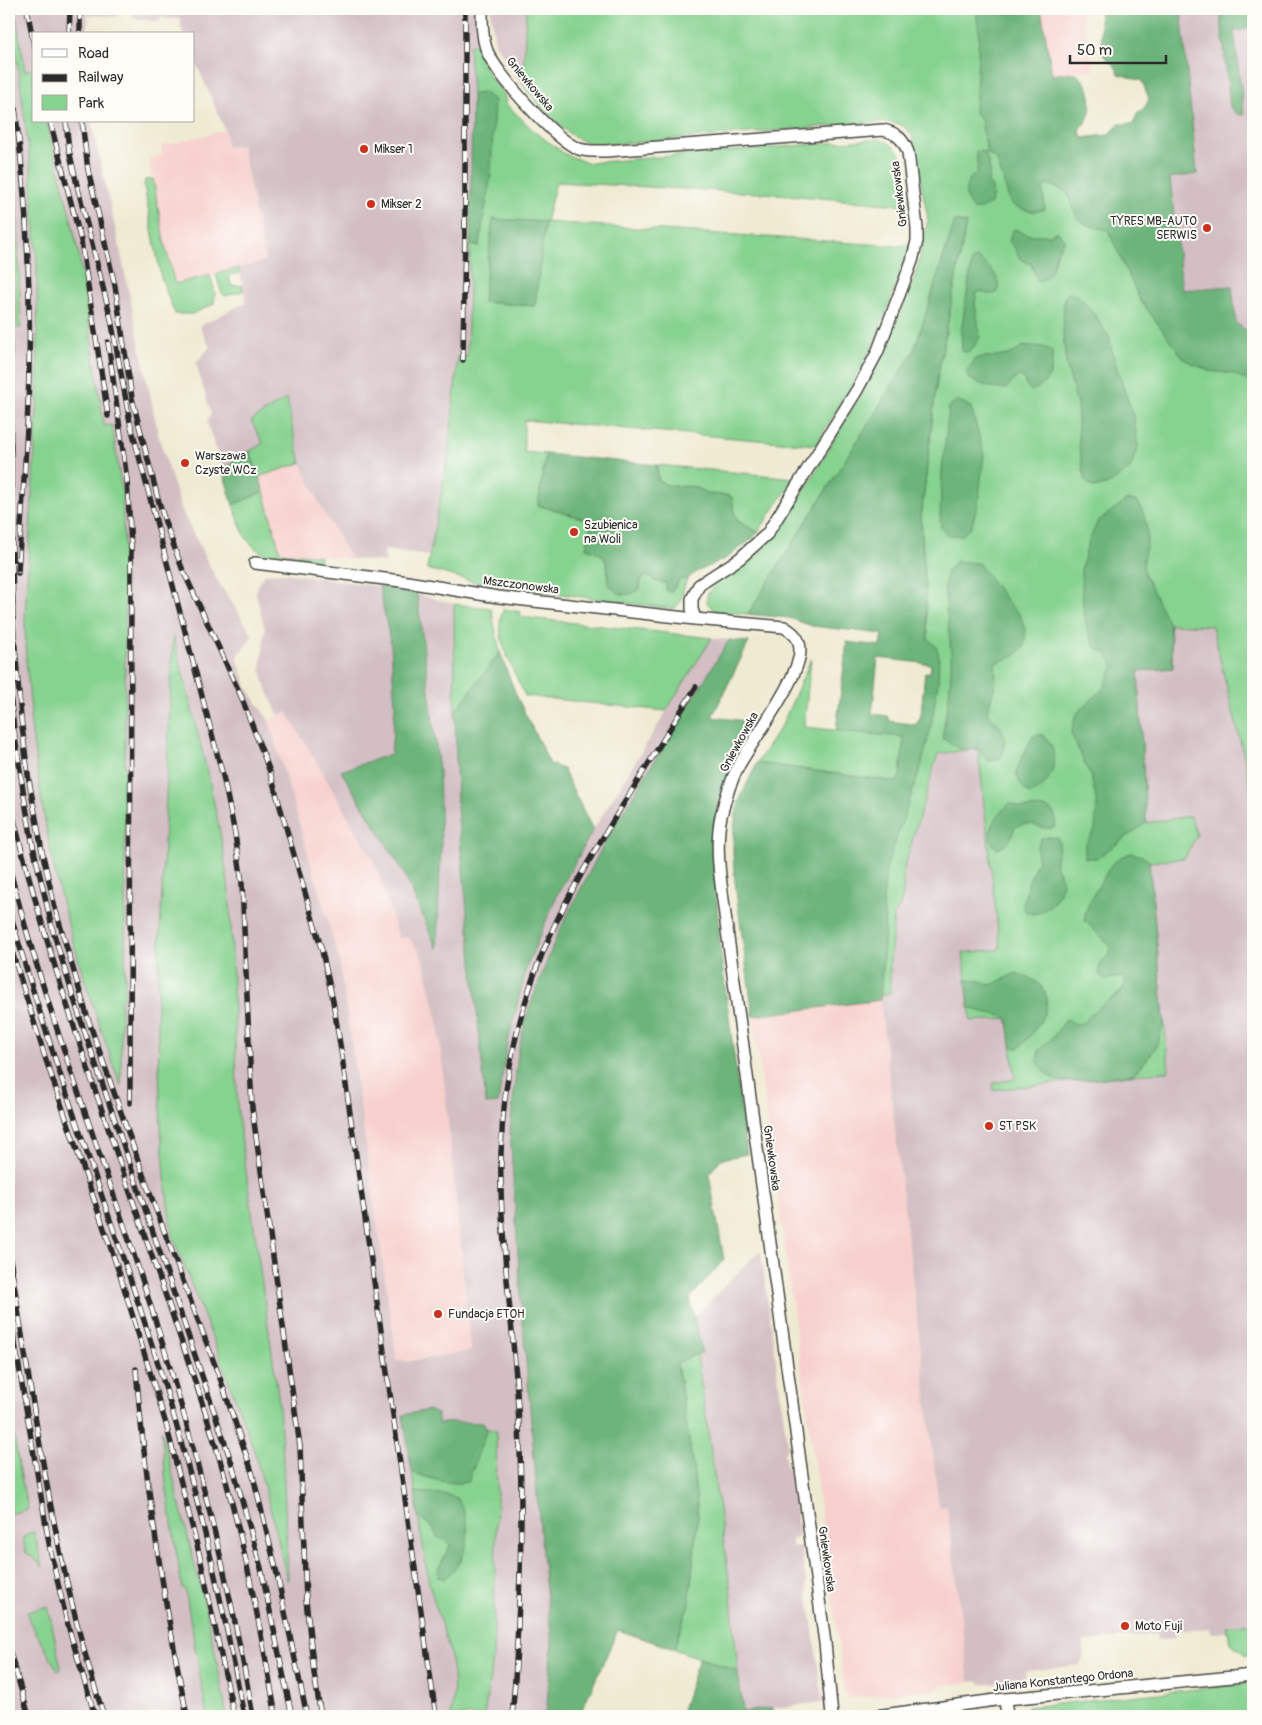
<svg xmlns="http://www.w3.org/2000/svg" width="1262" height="1725" font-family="Pangolin,sans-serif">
<rect width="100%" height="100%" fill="#fdfcf7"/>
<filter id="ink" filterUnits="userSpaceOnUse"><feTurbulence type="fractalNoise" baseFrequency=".02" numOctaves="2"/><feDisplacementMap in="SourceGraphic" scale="10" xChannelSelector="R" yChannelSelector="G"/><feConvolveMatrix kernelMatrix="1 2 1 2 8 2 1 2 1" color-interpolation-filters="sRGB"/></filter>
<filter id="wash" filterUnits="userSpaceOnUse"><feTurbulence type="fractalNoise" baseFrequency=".0096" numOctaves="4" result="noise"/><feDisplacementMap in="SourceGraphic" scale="20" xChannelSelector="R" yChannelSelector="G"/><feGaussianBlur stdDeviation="1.12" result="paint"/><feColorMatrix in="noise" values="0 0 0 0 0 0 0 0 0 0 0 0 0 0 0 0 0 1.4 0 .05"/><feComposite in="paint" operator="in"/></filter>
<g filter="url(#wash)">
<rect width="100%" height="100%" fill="#efead2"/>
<g fill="#f7d0cd">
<path d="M1041,9H1081L1094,70L1052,75Z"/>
<path d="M225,130L227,147L242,145L265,262L175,284L164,241L149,158L162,155L161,146Z"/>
<path d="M301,463L319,504L351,559L280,553L264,491L258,477Z"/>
<path d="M287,711L374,861L381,881L408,937L418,950L424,962L438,1022L471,1351L468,1352L397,1361L339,959L269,721Z"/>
<path d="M880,1000L939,1506H947L969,1682L940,1686L941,1688L931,1690L846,1698L753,1016Z"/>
</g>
<g fill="#d2bec3">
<path d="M9,9H476V45H469L472,95L467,357H458L449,451L429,556L384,550L386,562L351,559L319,503L301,463L287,398L263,443L234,460L223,472L207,422L211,414L196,363L210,347L203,335L200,326L246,302L239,268L265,261L242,145L227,147L225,130L194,58V34H183L181,28V18L169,19L160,18V22L154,21L133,19L134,14L119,10L118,17L96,15L88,16V34H34V121H91L121,254L159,438L182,511L214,575L252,634L250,640L238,656L239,664L248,689L269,721L339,959L397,1361H409L471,1351L438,1022L424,962L418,950L408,937L399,938L374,861L287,712L278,715L264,682L261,670L265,629L256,593L259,582L265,574L283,573L379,586L391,646L395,706L391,755L342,771L402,869L437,948L441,845L439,771L417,594L454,604L457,808L486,1104L498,1103L507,1046L527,966L557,895L593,830L712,638L729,640L608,836L557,935L528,1011L518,1051L510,1131L542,1553L552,1644L546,1716H9Z"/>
<path d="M490,9H656L542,108L523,85L495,43Z"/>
<path d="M1180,9H1253V343L1239,347L1162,273L1149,181L1196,174Z"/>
<path d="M1253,470L1246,765L1253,808V1623L1228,1626V1632L1211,1633L1210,1628L1174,1631L1175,1638L1157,1640L1156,1634L1083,1642L1084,1655L1080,1665L1025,1671V1679L981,1684L980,1681L969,1682L947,1506L939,1507L880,1000V995L890,993L891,941L894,915L904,878L903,872L939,754L978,749L1000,949L963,954L971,1021L1008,1019L1015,1080L994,1083L1169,1070L1149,861L1185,858L1190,817L1146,823L1138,671L1169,624L1211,626Z"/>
<path d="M761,1252L788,1450L784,1452L786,1467L790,1468L799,1536L791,1539L793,1548L801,1547L823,1702L743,1712L730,1586L697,1354L702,1353L694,1317L756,1254Z"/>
</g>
<g fill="#86d28f" stroke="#587e5d" fill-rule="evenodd">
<path d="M9,9H15L25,71L33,69L34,121H46L72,223L79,255L104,426L112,425L122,492L125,570V995L121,1000V1086C97,1020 75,954 58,886C45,830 37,773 30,717L31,713L26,660L25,617L38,396L37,263L31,170L19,74Z"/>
<path d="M526,9H1041L1052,75L1073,73L1078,125L1082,138L1109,135L1162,273L1188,304L1253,343V808L1246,765L1212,626L1170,624L1173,668L1138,671L1146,823L1190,816L1197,835L1185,858L1149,862L1169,1071L993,1090V1083L1015,1079L1008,1019L971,1021L963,953L1000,949L978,749L938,754L903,872C905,884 903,907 894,915L890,962V993L880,995V1000L865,1002L897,782L757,763L782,725L811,659L804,727L904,737L905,723L916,725L921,716L925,672L930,673L931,664L912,661L928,639L921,518L937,380L966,223L955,221L914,351L748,614L715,611L707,603V595L714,585L761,551L771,539L796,505L882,357L916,273L928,220L912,136C902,118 886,123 868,123L617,144C608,143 595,145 586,142C564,136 537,103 523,85Z"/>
<path d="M469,45H476L490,77L504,94L506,104L535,132L565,154L587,163L877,139C888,141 894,145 900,154L909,206L777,194L556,182L546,222L898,246L911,244L876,339L860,371L816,445L524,420V452L546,454L538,505L592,521L595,550C609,559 608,568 608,583L641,580L646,576L652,577L654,581L666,583L674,589L680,579H687C682,589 683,605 673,609L479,583L427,569L449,451L458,357H467L470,245L478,246L484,92L472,95ZM493,219L545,222L534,306L483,302Z"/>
<path d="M9,124L17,209L21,328H17L14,265L9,218Z"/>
<path d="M153,179L164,241L175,284L210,275L215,292L214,304L192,314H175L161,278L144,186L145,180Z"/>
<path d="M239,268L240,273L229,275L231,286L242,285L243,291L225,296L221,292L216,274Z"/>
<path d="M287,398L292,426L301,463L258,477L250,451L263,443L251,421Z"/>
<path d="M657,465L795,478L758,532L739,522L734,513L733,504L727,495C720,495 713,495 707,493C702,491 698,487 692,487C681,485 668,489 658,480Z"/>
<path d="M264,491L280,552L320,556V562C292,560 259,563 244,534C240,525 237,514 233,505Z"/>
<path d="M454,604L491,608L500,652L455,712Z"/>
<path d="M504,609L521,612L520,617L712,638L666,711L525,696C516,674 490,632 504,609Z"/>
<path d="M173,635C195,723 220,810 230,900L238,1116L278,1395L283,1458L288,1580H287L275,1526L253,1447L218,1352L172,1235L166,1188L161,1128L157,1005Z"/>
<path d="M697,1354L730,1586L738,1671L674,1649L689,1603L698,1515L693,1467L677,1363Z"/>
<path d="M9,1407L23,1488L28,1509L10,1514L9,1507Z"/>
<path d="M161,1429L204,1602L216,1657L227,1716H207L185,1589L182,1588L166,1484Z"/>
<path d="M487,1429L496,1430L497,1497L493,1659L484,1716H450L454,1697L453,1675L450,1653L429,1584L418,1516L433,1528L437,1537L445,1540L450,1545L447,1553L438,1568L460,1563C469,1539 471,1521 457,1498L443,1494L415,1492L412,1472L426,1477L474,1469L475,1458Z"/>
<path d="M34,1532L43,1567L30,1555L26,1553L23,1539L27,1534Z"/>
<path d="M48,1606L61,1669L58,1671L29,1620L27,1612Z"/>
<path d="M1253,1623V1654L1246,1655L1230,1643L1227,1626Z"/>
<path d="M1253,1683V1716H1016L1020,1710L1028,1707Z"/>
</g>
<g fill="#6cb47a" stroke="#4c7052" fill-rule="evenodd">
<path d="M976,9H1041L1052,75C1058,75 1066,72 1072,73C1090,76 1095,107 1087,120C1084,125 1081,127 1079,133L1083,138L1109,135L1119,124H1133L1137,114L1145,107L1149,99L1142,81L1119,74L1115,66L1103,55L1099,9H1181L1197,174L1170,178L1182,290L1232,286L1236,323L1251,334H1253V384L1234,374L1210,371L1185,360L1140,300L1108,230C1101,228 1094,228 1088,225C1074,220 1072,205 1067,192L1048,184L1043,189L1045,209C1031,214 1023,210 1010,203L997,160L987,153L981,120L975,113L979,33Z"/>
<path d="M1220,9H1253V28L1234,31L1244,115L1237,114L1230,107Z"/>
<path d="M484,92L494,100L491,175L479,246L470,245L472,95Z"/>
<path d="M980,151L985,152L990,169L988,183C995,188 992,197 991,204L980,209H973C965,199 963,189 970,179C972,176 975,175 976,173C979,167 976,159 976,152Z"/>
<path d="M493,219L545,222L535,306L483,302Z"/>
<path d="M955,221L966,224L937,380L921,518L928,639L936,646L939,656L938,682L931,727L921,767L886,869L883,900L885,931L880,1000L753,1016C749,984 744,952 740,921C735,884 729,846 737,809C741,793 750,778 757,763L897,782L900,776L904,737L836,731L847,642L880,646L883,634L812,626L789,618L748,614L914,351ZM878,658L931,664L930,673L925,672L921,716L916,725L890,721L888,716L872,714Z"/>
<path d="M1014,229L1029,235H1049L1057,231L1065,240C1062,244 1058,249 1056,254C1052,267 1053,279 1037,281L1031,264C1013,259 1021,251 1009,242L1011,234Z"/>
<path d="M975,258L979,259C989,268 1003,277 997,293C990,295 987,295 981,291L977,293L975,303L980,337C976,344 971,355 962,351L961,332L972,261Z"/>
<path d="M1068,293L1077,295L1085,303L1095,315L1109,337L1113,356L1134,419L1138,446L1130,469L1109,484L1094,488L1085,481L1079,445L1077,404L1066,364L1063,334L1064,298Z"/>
<path d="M1032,346L1044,347L1052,351C1053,371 1051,383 1031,391L1025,384L1024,378L1018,376L1006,389C991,389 981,384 968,378L967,371L976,358C992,355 1009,360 1021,347Z"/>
<path d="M957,400L971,407L984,455L978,505L971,527L962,536L947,535L941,528L940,515L942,471L949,407Z"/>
<path d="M250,451L264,491L233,505L223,472L234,460Z"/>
<path d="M546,454L657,465L658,480C668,489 681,485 693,487C699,488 703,492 708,493C716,496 724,493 732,497L734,513L739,522L758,532L753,538L725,559L698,571L687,579H680L670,593L666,590V583L654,581L652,577L646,576L641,580L640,589C626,598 618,596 608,583C608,562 608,554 586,548L592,521L538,505Z"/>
<path d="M1127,500L1135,501L1140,505L1144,515L1147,529V543L1143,560L1144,573L1169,624L1173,668L1138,671L1146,823L1097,858H1085V845L1095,830L1097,804L1091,777L1071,733L1076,714L1104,688L1114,666L1108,654L1095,647L1087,628L1083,606L1081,570L1089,541L1098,521Z"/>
<path d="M956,561L978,563L1010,605L1020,615L1026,631L1024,647L1015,656L995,663L996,682L987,711C996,723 1007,729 1004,745C1004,751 1003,755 999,759L989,761L978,749H959L942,738L949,696L951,672V651L944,586L947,572Z"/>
<path d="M379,586L417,594L439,771L441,845L437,949L402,869L341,771L391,754L395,706L391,646Z"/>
<path d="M729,640L749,642L712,717L754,722L734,763L718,803L713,850L721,956L747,1154L721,1159L709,1174L724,1260L690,1298L702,1353L697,1354L677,1363L693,1467L698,1515L689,1603L674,1649L618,1630L579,1716H546L552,1644L542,1553L522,1313L510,1131L518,1051L528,1011L557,935L608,836Z"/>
<path d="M500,652L517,697L550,764L563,769L593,830L557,895L527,966L507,1046L498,1103L486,1104L457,808L455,712Z"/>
<path d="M1035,735H1043C1046,738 1049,741 1051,745C1060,764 1048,789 1029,794C1013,777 1014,772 1025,752C1028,746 1030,740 1035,735Z"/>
<path d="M1010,803C1015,805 1020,808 1025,808C1040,808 1059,803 1055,827C1042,833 1032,817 1014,828C1012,838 1008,847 997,849C980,833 997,815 1010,803Z"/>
<path d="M1049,837L1058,838C1062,850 1055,853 1056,865C1056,870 1060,874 1062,879C1065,893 1048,912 1034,914C1032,914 1029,913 1026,912L1023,907L1028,883L1038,860L1037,848L1041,838Z"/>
<path d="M1131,853L1142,856L1149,861L1164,1021C1159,1046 1151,1057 1133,1074C1115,1076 1073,1084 1057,1080C1048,1078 1042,1069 1037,1061L1039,1050L1051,1039L1067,1019L1075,1024L1083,1023L1095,1010L1120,993L1126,983L1123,977L1106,979L1099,975L1100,963L1108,956L1110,946L1085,921V913L1091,899L1111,865L1121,857Z"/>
<path d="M1016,973C1023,976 1032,978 1038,983C1061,1003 1033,1033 1019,1048H1015L1011,1045L1008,1019C996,1012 982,1014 969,1007L966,980H977L991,985Z"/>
<path d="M428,1410L437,1414L439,1424L451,1422L483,1423L487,1429L468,1482C451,1486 428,1478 412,1472L403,1415Z"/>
<path d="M415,1492L443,1494L457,1498C475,1527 470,1558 444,1579L438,1577C438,1564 446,1557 450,1545L445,1540L437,1537L433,1528L418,1516Z"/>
<path d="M699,1658L738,1671L743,1712L773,1708L774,1716H680Z"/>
</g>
</g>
<g filter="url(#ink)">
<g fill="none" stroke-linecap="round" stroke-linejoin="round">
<g stroke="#484844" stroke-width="14">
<g id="minor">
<path d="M482,9C482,23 482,38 487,51C497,75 555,140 579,149C588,152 597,151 606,151L883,130C897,133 903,139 908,152L917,228V241L912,261L877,353L857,390L767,534L739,559L699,585L692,599V609L695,619"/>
<path d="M255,563L401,581L498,597L695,619L784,627C794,633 800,638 800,651C799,679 754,738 739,765C731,780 725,799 721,816C714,850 722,888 726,923L825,1643L832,1716"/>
<path d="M1005,1699L1007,1716"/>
<path d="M875,1716L996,1700L1253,1675"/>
</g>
</g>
<use href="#minor" stroke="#fff" stroke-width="11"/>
<g stroke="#2b2b2b" stroke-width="5.5">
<g id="rail">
<path d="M27,9L34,45"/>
<path d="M80,9V34"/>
<path d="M69,34L70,9"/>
<path d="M9,67C25,166 31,268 29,369C28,437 22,505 18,573"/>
<path d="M50,121L81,241L108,416"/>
<path d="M66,121L69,150L77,185L111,319L130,422L223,776L235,834L242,883L252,1108L300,1446L306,1600L314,1673L321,1716"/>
<path d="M82,121L88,170L115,286L132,398L157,495L165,522L182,568L241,696L270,772L322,951L333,1001L342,1057L436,1716"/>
<path d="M9,298L13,623L21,718L28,775L42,851L55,908L88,1019L146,1183L221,1381L252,1472L275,1565L307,1716"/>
<path d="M108,342L127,480L131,546L130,1103"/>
<path d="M463,360L465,225V9"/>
<path d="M9,685L15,737L24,796L33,846L53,931L79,1015L232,1464L261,1568L292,1716"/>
<path d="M9,799C47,960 104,1115 157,1271C180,1336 203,1401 222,1467C246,1549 261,1633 276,1716"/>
<path d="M9,866C47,1017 105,1162 152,1310C195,1443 229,1579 253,1716"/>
<path d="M9,909C52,1064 111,1214 159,1367C195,1482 222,1598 244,1716"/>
<path d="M9,942L45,1057L121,1278L166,1424L200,1557L234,1716"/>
<path d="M9,1252C34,1408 54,1566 104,1716"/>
<path d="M9,1308L50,1549L67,1622L95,1716"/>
<path d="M136,1369C145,1485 164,1601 187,1716"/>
<path d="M9,1649L29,1716"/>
<path d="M512,1716C516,1679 517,1641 519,1603C522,1532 522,1462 517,1392C512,1313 499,1233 501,1154C502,1102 511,1049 526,1000C546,931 582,871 619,811C645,770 670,728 696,687"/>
</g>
</g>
<use href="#rail" stroke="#fdfcf7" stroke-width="4" stroke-dasharray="11" stroke-linecap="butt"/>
</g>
</g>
<g fill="#c8321e" stroke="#fdfcf7" stroke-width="2">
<circle cx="364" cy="149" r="5"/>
<circle cx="371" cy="204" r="5"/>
<circle cx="1207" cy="228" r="5"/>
<circle cx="185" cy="463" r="5"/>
<circle cx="574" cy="532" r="5"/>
<circle cx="989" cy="1126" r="5"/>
<circle cx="438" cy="1314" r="5"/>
<circle cx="1125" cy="1626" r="5"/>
</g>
<g text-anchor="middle" stroke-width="4" stroke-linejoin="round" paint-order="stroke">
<g font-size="12" fill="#2b2b2b" stroke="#fdfcf7">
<text transform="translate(530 84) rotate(50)" y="4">Gniewkowska</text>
<text transform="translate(899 194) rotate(-97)" y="4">Gniewkowska</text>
<text transform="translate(521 585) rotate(7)" y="4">Mszczonowska</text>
<text transform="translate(739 742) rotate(-61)" y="4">Gniewkowska</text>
<text transform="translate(772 1158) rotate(82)" y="4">Gniewkowska</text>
<text transform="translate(827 1559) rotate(82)" y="4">Gniewkowska</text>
<text transform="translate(1063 1680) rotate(-6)" y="4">Juliana Konstantego Ordona</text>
</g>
<g font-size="12" fill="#2b2b2b" stroke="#fdfcf7" text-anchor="start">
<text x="374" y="153">Mikser 1</text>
<text x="381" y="208">Mikser 2</text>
<text x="1197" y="225" text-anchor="end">TYRES MB-AUTO<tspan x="1197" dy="14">SERWIS</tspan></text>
<text x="195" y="460">Warszawa<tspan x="195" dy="14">Czyste WCz</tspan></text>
<text x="584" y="529">Szubienica<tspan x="584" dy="14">na Woli</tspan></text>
<text x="999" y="1130">ST PSK</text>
<text x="448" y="1318">Fundacja ETOH</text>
<text x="1135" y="1630">Moto Fuji</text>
</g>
</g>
<rect width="1262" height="1725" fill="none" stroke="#fdfcf7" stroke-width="30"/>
<rect x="32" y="32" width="162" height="90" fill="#fdfcf7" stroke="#a9a8a5"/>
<rect x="42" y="49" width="25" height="8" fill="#ffffff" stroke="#a9a8a5"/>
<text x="78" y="58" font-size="15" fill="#2b2b2b">Road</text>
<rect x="42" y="74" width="25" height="8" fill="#2b2b2b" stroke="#a9a8a5"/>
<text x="78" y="82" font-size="15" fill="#2b2b2b">Railway</text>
<rect x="42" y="95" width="25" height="15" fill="#86d28f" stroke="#a9a8a5"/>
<text x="78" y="108" font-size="15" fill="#2b2b2b">Park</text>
<path d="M1070 55v8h96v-8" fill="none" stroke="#2b2b2b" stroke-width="2.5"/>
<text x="1077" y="55" font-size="15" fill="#2b2b2b" stroke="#fdfcf7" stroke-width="4" paint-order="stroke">50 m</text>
</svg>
